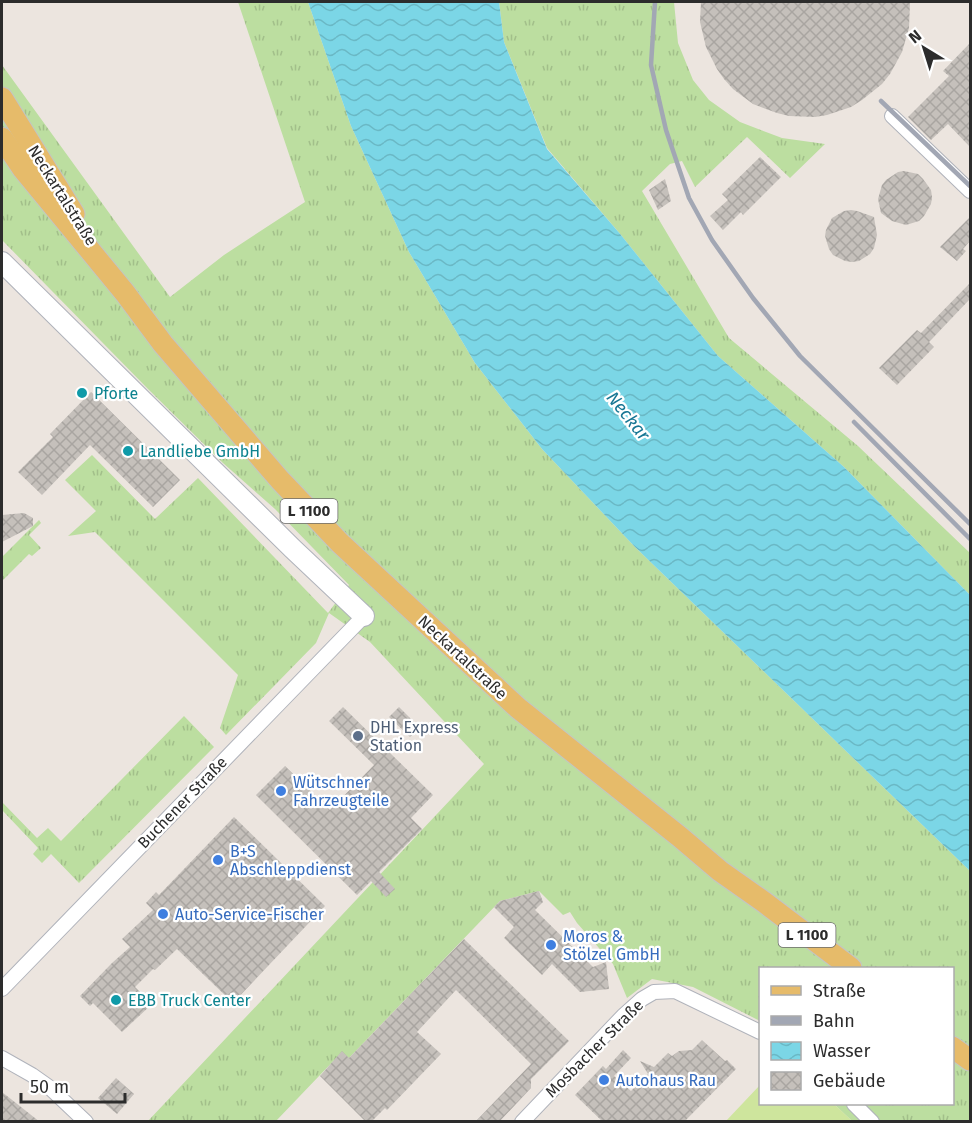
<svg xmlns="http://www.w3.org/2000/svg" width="972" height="1123" font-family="'Fira Sans',sans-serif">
<defs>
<pattern id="grass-tufts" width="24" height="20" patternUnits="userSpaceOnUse" patternTransform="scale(1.5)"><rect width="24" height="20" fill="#bcdea0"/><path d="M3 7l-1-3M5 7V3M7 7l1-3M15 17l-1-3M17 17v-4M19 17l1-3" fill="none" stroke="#a2bf8a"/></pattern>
<pattern id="water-waves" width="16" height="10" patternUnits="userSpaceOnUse" patternTransform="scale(1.5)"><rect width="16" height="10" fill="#7bd6e6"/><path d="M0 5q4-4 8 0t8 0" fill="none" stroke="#6ab8c5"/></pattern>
<pattern id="building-cross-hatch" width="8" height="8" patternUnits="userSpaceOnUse" patternTransform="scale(1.5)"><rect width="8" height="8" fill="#c5c0bb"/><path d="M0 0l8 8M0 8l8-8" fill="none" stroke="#a9a5a1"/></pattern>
</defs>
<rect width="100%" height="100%" fill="#ece5df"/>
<g fill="url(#grass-tufts)">
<path d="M238,2H308L351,126L409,252L475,363L542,449L635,547L970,871V1121H852L834,1104H952V968H760V1021L693,987L652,979L627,998L613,964L577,923L570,912L563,915L539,891L500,901L349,1058L342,1052L276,1121H148L484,764L370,642L329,613L316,643L226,735L220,728L238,675L95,532L68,536L96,511L65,480L92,455L155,519L198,478L328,613L349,585L275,509L223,463L148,389L2,240V65L170,297L224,255L305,202Z"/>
<path d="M499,2H674L678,43L693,80L709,100L740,122L782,138L825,144L790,178L747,137L695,187L682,161L670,164L642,191L729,338L858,446L970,553V595L844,467L718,356L621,235L547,148L504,42Z"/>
<path d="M39,520L41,523L29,535L41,548L32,556L29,554L2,581V557Z"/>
<path d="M184,716L214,747L79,883L51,854L42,863L33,854L38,848L2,810V802L37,838L48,828L61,841Z"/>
</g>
<path fill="#cee59d" d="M760,1085V1104H834L852,1121H726Z"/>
<path fill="url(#water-waves)" d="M308,2H499L504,42L547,149L621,235L718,356L844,467L970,595V871L635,547L542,449L475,363L409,252L351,126Z"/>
<g fill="url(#building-cross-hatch)">
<path d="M701,2H910L909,28L902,52L890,74L882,84L862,100L851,107L827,115L815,117L789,116L777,113L753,104L733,89L724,79L717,69L706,47L700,22Z"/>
<path d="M970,43V147L948,124L931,140L908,117L949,76L943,71Z"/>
<path d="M760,157L781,177L743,215L741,212L723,230L710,216L728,200L722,194Z"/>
<path d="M904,171L918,174L923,179L931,190L932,197L931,204L924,216L919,221L906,225L892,221L881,213L878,199L882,185L886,180L898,172Z"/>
<path d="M665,179L671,201L658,210L649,190Z"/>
<path d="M851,210L857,211L874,217L877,235L874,248L870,254L859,261L852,262L845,261L833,255L829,249L825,236L826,230L832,218L844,211Z"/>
<path d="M970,217V241L963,249L966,251L957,261L940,247Z"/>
<path d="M970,283V299L929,342L934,347L897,385L879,368L917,330L921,333Z"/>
<path d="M91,392L180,480L153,507L90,445L42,495L18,472L53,437L50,434Z"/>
<path d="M24,513L33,518V526L2,542V515Z"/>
<path d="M343,707L433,795L411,818L422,829L379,872L395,889L386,897L371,881L357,895L256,795L285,766L330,810L374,765L329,721Z"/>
<path d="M399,707L420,728L410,737L389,717Z"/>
<path d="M234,817L325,906L233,1003L177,949L155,970L153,969L135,987L152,1004L122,1032L93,1003L90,1006L80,996L112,963L130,947L122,939L153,910L146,903L156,892L159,895Z"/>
<path d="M539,891L543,902L535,910L593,967L606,962L609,989L580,992L552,964L542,975L504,938L514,927L494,907L500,901Z"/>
<path d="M464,939L569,1041L531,1079V1088L499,1122H475L531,1064L456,990L417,1032L441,1054L387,1110L385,1108L371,1122H366L320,1076L342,1051L349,1058Z"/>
<path d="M702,1040L725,1061L727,1060L736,1069L684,1122H603L575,1095L603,1066L606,1069L623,1050L631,1058L614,1076L631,1091L648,1074L640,1061L654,1067L668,1053L672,1056L679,1051L692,1050Z"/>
<path d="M116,1078L134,1094L117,1114L98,1098Z"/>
<path d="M2,1092L40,1122H2Z"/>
</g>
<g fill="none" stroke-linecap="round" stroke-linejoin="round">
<g stroke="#b0b3bb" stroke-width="16">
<g id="street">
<path d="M892,116L970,191"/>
<path d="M2,989L364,616"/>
<path d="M2,1058L32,1075L49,1087L86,1122"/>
<path d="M854,1104L872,1122"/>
<path d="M522,1122L623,1016L642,999L654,992L675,991L760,1032"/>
</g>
</g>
<g stroke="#b0b3bb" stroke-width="22">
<path id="secondary" d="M2,262L293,549L364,616"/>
</g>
<g stroke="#c4c4c4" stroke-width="23">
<g id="primary">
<path d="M2,98L74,214"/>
<path d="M2,138L23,169L125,293L163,344L280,480L340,543L518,708L680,837L720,871L764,902L851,968"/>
<path d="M952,1047L970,1060"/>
</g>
</g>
<use href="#street" stroke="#fff" stroke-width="14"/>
<use href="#secondary" stroke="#fff" stroke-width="20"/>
<use href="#primary" stroke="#e6bb6a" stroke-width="21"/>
<g stroke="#a2a7b4" stroke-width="4.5">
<path d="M655,2L651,65L666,130L689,198L712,240L753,298L800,356L970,524"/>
<path d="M881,101L970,186"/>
<path d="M854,422L970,539"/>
</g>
</g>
<g fill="#0f9aa8" stroke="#fff" stroke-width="2">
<circle cx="82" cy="393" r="6"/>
<circle cx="128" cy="451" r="6"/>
<circle cx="116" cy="1000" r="6"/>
</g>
<circle fill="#5c6f8a" stroke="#fff" stroke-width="2" cx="358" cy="736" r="6"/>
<g fill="#3f7fe0" stroke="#fff" stroke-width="2">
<circle cx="281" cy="791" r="6"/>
<circle cx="218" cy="860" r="6"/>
<circle cx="163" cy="914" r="6"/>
<circle cx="551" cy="945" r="6"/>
<circle cx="604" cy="1080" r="6"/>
</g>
<g text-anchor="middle" stroke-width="4.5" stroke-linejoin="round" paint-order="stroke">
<g fill="#fff" stroke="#6b6b6b" stroke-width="1.5">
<rect x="280.5" y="499" width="57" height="24" rx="4.5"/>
<rect x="778.5" y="923" width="57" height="24" rx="4.5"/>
</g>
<g font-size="15" font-weight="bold" fill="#2c2c2c">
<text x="309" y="516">L 1100</text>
<text x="807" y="940">L 1100</text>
</g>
<g font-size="16" fill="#2c2c2c" stroke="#fff">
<text transform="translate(63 195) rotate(58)" y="6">Neckartalstraße</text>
<text transform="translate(463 657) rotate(43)" y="6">Neckartalstraße</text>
<text transform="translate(182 802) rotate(-46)" y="6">Buchener Straße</text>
<text transform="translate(594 1048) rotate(-45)" y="6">Mosbacher Straße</text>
</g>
<g font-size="16" fill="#0d838f" stroke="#fff" text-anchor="start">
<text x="94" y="399">Pforte</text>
<text x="140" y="457">Landliebe GmbH</text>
<text x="128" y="1006">EBB Truck Center</text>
</g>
<g font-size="16" fill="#4e5e75" stroke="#fff" text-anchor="start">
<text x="370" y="733">DHL Express<tspan x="370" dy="18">Station</tspan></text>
</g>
<g font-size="16" fill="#366cbe" stroke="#fff" text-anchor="start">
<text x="293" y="788">Wütschner<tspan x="293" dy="18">Fahrzeugteile</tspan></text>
<text x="230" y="857">B+S<tspan x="230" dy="18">Abschleppdienst</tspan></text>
<text x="175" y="920">Auto-Service-Fischer</text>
<text x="563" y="942">Moros &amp;<tspan x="563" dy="18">Stölzel GmbH</tspan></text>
<text x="616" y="1086">Autohaus Rau</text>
</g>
<g font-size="18" font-style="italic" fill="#187794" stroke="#fff">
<text transform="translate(628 416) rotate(51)" y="6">Neckar</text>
</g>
</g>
<rect width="972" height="1123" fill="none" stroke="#2c2c2c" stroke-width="6"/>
<rect x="759" y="967" width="195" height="138" fill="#ffffff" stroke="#ababab" stroke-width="1.5"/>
<rect x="771" y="986" width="30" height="9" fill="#e6bb6a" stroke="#ababab" stroke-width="1.5"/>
<text x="813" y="997" font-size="18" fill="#2c2c2c">Straße</text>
<rect x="771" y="1016" width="30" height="9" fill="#a2a7b4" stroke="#ababab" stroke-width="1.5"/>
<text x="813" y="1027" font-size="18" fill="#2c2c2c">Bahn</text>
<rect x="771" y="1042" width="30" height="18" fill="url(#water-waves)" stroke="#ababab" stroke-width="1.5"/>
<text x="813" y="1057" font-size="18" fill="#2c2c2c">Wasser</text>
<rect x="771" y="1072" width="30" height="18" fill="url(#building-cross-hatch)" stroke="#ababab" stroke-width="1.5"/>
<text x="813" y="1087" font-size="18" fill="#2c2c2c">Gebäude</text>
<g transform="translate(924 48) rotate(322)" stroke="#ffffff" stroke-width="4.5" paint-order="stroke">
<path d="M0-4.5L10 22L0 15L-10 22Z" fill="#2c2c2c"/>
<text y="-9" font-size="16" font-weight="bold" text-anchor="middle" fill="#2c2c2c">N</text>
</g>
<path d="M21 1093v9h104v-9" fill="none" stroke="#2c2c2c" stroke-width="3"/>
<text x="30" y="1093" font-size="18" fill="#2c2c2c" stroke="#ffffff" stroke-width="4.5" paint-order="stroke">50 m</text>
</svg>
